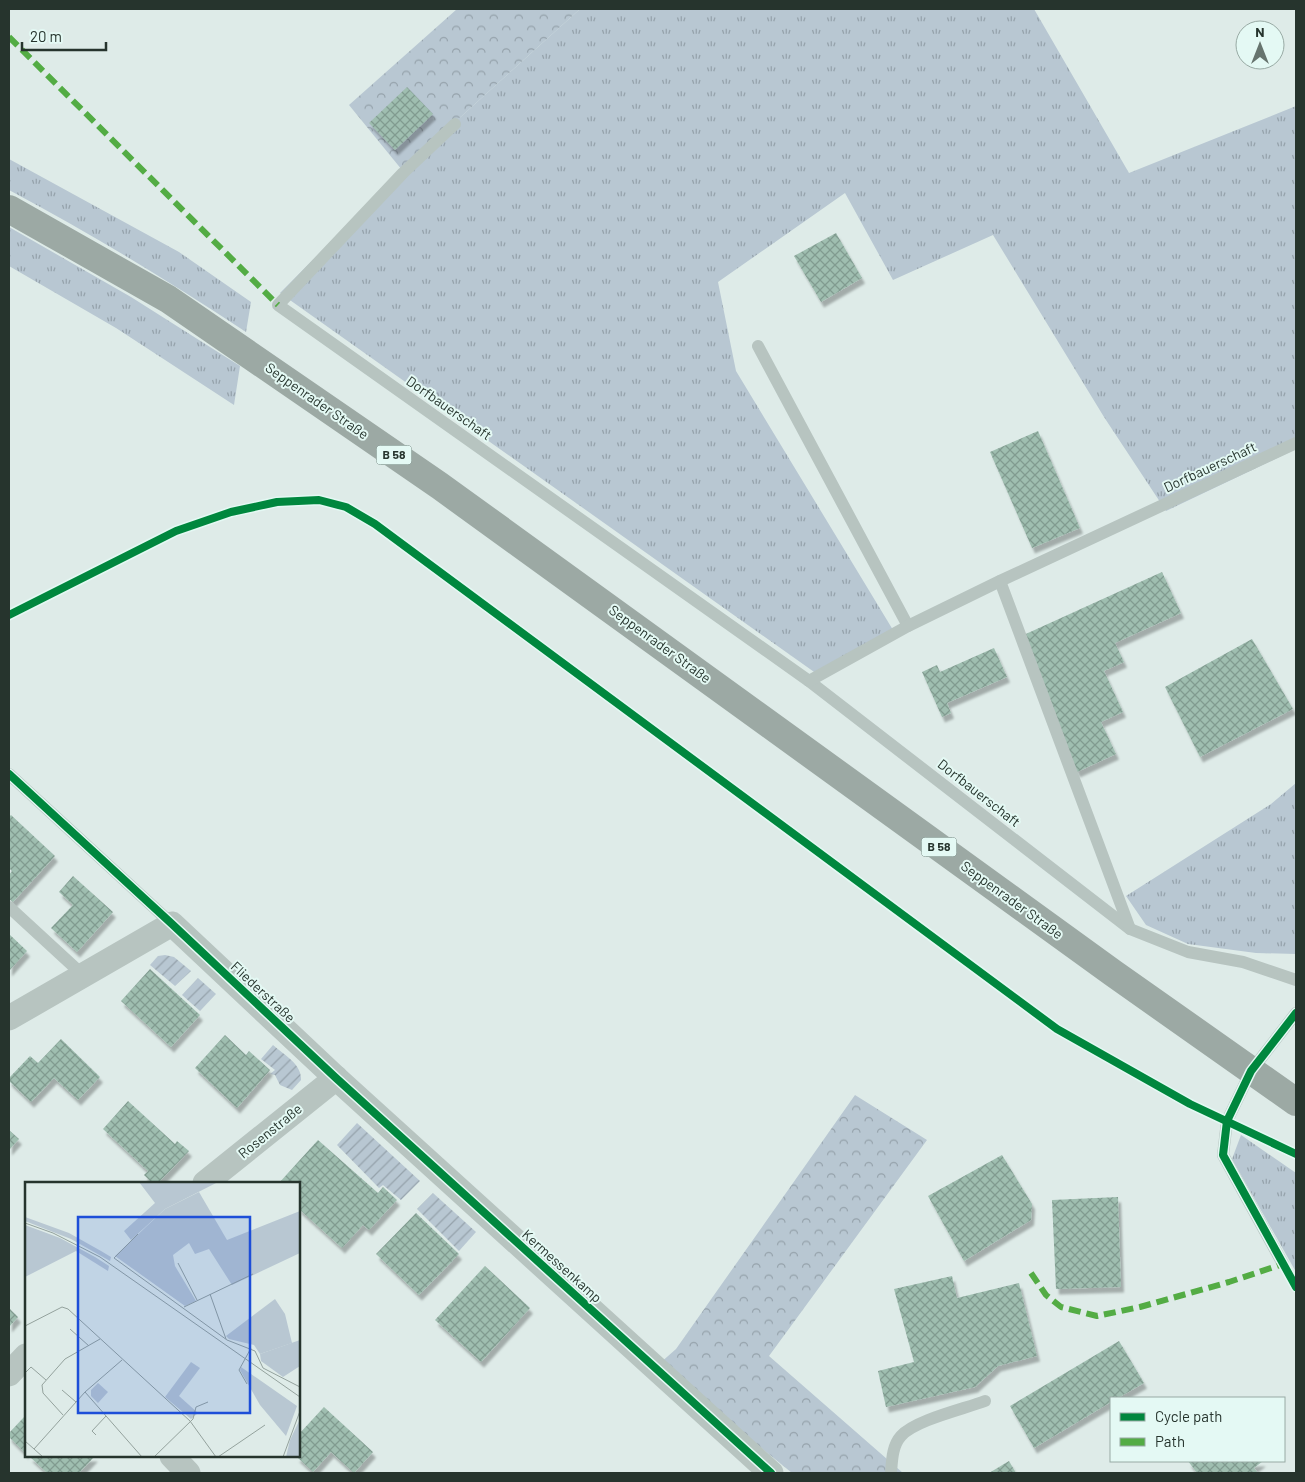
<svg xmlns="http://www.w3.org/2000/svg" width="1305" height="1482" font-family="Barlow,sans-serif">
<defs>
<pattern id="grass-tufts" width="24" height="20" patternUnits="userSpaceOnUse" patternTransform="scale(1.25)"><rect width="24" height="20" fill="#b8c7d2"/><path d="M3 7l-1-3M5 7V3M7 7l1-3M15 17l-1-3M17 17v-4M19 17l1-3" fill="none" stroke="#95a2ab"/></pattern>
<pattern id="forest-crowns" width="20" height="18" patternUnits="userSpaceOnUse" patternTransform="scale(1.25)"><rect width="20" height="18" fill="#b8c7d2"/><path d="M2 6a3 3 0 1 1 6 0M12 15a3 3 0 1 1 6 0" fill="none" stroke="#95a2ab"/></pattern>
<pattern id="garden-furrows" width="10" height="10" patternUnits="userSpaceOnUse" patternTransform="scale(1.25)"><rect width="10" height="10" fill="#b8c7d2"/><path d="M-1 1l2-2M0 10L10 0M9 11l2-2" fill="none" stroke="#95a2ab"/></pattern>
<pattern id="building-cross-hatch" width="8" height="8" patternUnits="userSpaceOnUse" patternTransform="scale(1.25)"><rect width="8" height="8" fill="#9fbeb0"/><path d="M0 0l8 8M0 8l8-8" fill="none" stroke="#819b90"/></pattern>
<filter id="shadow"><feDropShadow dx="3" dy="5.5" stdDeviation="1" flood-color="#0004"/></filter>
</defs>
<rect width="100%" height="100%" fill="#deebe8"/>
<g fill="url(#grass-tufts)">
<path d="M580,9H1034L1129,173L1296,106V449L1166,511L1104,417L993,235L893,280L845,193L718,282L736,371L893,630L817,674L280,293L402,170Z"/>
<path d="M9,159L179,252L251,302L246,332C169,281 90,233 9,190Z"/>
<path d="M9,227L131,297L240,366L234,405L116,328L9,266Z"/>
<path d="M1296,783V954L1256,953L1188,944L1146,925L1126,896L1271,804Z"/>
<path d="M1241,1135L1296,1173V1272L1232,1159Z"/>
</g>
<g fill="url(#forest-crowns)">
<path d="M457,9H580L402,170L349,105Z"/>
<path d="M855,1095L927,1140L769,1356L903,1473H792L659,1364L676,1349Z"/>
</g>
<g fill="url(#garden-furrows)">
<path d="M165,955L174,957L191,971L175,986L150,965L158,956Z"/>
<path d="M198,978L216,994L200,1011L182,995Z"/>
<path d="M273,1045C284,1055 302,1064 301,1080L292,1090L280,1085L275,1075L270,1074L275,1070L261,1059Z"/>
<path d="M357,1123L420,1181L401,1200L383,1185L379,1188L337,1145Z"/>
<path d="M433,1193L476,1232L459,1251L417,1209Z"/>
</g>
<g fill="url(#building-cross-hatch)" filter="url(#shadow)">
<path d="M407,87L433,114L395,150L369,123Z"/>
<path d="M836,233L862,278L821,302L794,256Z"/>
<path d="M1038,431L1080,528L1032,548L990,452Z"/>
<path d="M1162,572L1181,613L1115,643L1124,662L1104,671L1123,712L1101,722L1116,754L1077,772L1017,638Z"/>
<path d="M1252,639L1293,709L1200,757L1165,687Z"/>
<path d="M994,648L1007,677L947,703L951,713L942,717L922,672L937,665L940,672Z"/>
<path d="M11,815L55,856L13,902L9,899V875L12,871L9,868V817Z"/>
<path d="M73,876L113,912L77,952L51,928L73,905L59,892Z"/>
<path d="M9,934L27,951L9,971Z"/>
<path d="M150,969L200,1015L171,1047L121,1001Z"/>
<path d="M225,1035L246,1055L249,1051L270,1070L237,1108L195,1068Z"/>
<path d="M61,1039L100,1077L78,1100L54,1078L31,1102L9,1081V1078L30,1056L38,1063Z"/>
<path d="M128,1101L175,1144L177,1141L189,1151L158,1183H152L144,1175L148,1171L103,1129Z"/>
<path d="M9,1130L19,1139L9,1150Z"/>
<path d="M318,1140L378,1193L383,1187L397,1200L369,1230L363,1225L342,1248L299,1209V1183H279Z"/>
<path d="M1002,1155L1032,1204L1031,1220L964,1261L928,1196Z"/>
<path d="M1118,1197L1121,1287L1056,1289L1052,1200Z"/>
<path d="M416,1213L459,1254L419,1295L376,1254Z"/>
<path d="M485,1266L530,1308L481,1362L435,1320Z"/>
<path d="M952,1276L957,1298L1019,1283L1037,1356L998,1366L975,1387L886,1407L878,1371L914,1362L894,1289Z"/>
<path d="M9,1308L18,1317L9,1327Z"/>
<path d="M1119,1341L1144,1383L1118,1398H1111V1402L1034,1448L1010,1406Z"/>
<path d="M324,1407L373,1452L354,1473L331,1452L313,1472L296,1456H299V1434Z"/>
<path d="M26,1415V1454L9,1437V1433Z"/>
<path d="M29,1456H95L79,1473H47Z"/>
<path d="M1009,1461L1016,1473H989Z"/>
<path d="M1188,1461H1263L1254,1468L1258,1473H1197Z"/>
</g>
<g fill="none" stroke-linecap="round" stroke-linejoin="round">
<g stroke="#b7c4c0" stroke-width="12">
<path d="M455,124L403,173L278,305L809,681L1130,929L1188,952L1243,962L1296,980"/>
<path d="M758,346L908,626"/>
<path d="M1000,581L1130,929"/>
<path d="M809,681L908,626L1000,581L1296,443"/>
<path d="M9,774L172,924"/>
<path d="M9,907L84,976"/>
<path d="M1283,1264L1223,1155L1227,1121L1251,1071L1296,1013"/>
<path d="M891,1473C892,1461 892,1446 901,1436C915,1420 964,1409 985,1401"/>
</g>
<g stroke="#b7c4c0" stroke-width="25">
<path d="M9,1018L172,924L336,1078L771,1473"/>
<path d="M205,1183L336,1078"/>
<path d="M9,1374L26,1356"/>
<path d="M172,1456L188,1473"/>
</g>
<path stroke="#9ca9a4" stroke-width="28" d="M9,209L168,299L440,486L1113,973L1296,1102"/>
<g stroke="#53ac44" stroke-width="6" stroke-dasharray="12 6" stroke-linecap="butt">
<path d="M9,37L278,305"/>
<path d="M1031,1273L1046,1295L1061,1307L1097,1316L1140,1307L1229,1282L1283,1264L1285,1267"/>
</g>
<g stroke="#e4f9f4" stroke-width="11">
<g id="cycleway">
<path d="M9,615L176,531L231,512L277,502L319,500L346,507L375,524L1057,1029L1190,1104L1296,1154"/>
<path d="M9,774L172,924L336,1078L771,1473"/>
<path d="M1296,1013L1251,1071L1227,1121L1223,1155L1296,1287"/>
</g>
</g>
<use href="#cycleway" stroke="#00873e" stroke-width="8"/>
</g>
<g text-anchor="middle" stroke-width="4" stroke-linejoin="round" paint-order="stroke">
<g fill="#e4f9f4" stroke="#5f6f69" stroke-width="1">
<rect x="376.5" y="445.5" width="35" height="19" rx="4"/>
<rect x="921.5" y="837.5" width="35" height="19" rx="4"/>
</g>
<g font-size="12" font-weight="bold" fill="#26342d">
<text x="394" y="459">B 58</text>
<text x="939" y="851">B 58</text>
</g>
<g font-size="14" fill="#26342d" stroke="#e4f9f4">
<text transform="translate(317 401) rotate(35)" y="5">Seppenrader Straße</text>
<text transform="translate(449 408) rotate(35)" y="5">Dorfbauerschaft</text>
<text transform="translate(1210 467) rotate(-25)" y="5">Dorfbauerschaft</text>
<text transform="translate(660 644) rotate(36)" y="5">Seppenrader Straße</text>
<text transform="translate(979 793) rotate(38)" y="5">Dorfbauerschaft</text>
<text transform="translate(1012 900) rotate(36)" y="5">Seppenrader Straße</text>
<text transform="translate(263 992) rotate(43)" y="5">Fliederstraße</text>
<text transform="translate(270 1131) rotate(-39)" y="5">Rosenstraße</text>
<text transform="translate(562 1266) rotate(42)" y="5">Kermessenkamp</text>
</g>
</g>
<g transform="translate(25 1182)">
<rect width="275" height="275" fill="#deebe8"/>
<path d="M174,10L202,58L275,29V71L207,103L184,67L170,72L164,61L148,73L150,84L171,119L160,124L90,74L140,27ZM0,35L44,51L76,69L86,75L85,79L46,57L0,39ZM0,43L35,56L70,75L84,84L83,89L51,69L0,95ZM250,117L260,132L267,161L235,172L229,163L204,157L201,154ZM216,185L272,224L261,254L235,223L215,188ZM73,201L83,210L73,221L66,214V208Z" fill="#b8c7d2"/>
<path d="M114,0H193L140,27L106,58L99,49L130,21ZM275,158V184L258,195L236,179L235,172ZM166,180L175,186L154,214L173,231L166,237L140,215Z" fill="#b8c7d2"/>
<path d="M275,237V275H261L265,258Z" fill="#b8c7d2"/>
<path fill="none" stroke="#94a29d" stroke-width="1" d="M0,41L28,51L75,75L275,215M113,52L89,76L202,158L230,169L238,186L275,205M153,81L172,118M185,112L201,157M159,125L228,92M0,144L37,125L43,127L165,239L191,275M45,147L64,164M0,191L6,185L21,198M222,202L214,188L226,166M37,208L51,220M60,210L117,275M38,233L18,211L17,203L40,177L75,157M71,253L67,249L81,234M0,259L18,275M9,267L60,210L97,178M129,275L168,237L171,225L183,220M193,275L240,243M258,275L275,229"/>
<path fill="#1d4ed8" fill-opacity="0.15" stroke="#1d4ed8" stroke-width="2.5" d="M53,35H225V231H53Z"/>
<rect width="275" height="275" fill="none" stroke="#26342d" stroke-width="2.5"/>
</g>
<rect width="1305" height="1482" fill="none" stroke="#26342d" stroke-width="20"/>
<rect x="1110" y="1397" width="175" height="65" fill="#e4f9f4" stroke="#98aaa4"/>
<rect x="1120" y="1413" width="25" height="8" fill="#00873e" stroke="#98aaa4"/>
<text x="1155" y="1422" font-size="15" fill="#26342d">Cycle path</text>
<rect x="1120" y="1438" width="25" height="8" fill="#53ac44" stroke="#98aaa4"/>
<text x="1155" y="1447" font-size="15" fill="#26342d">Path</text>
<g transform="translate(1260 45)"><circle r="24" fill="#e4f9f4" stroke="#98aaa4"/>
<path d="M0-4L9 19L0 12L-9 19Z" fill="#66746e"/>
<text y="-8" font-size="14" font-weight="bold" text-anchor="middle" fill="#26342d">N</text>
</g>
<path d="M22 42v8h84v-8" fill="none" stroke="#26342d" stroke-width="2.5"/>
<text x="30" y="42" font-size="15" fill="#26342d" stroke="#e4f9f4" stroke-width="4" paint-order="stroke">20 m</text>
</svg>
